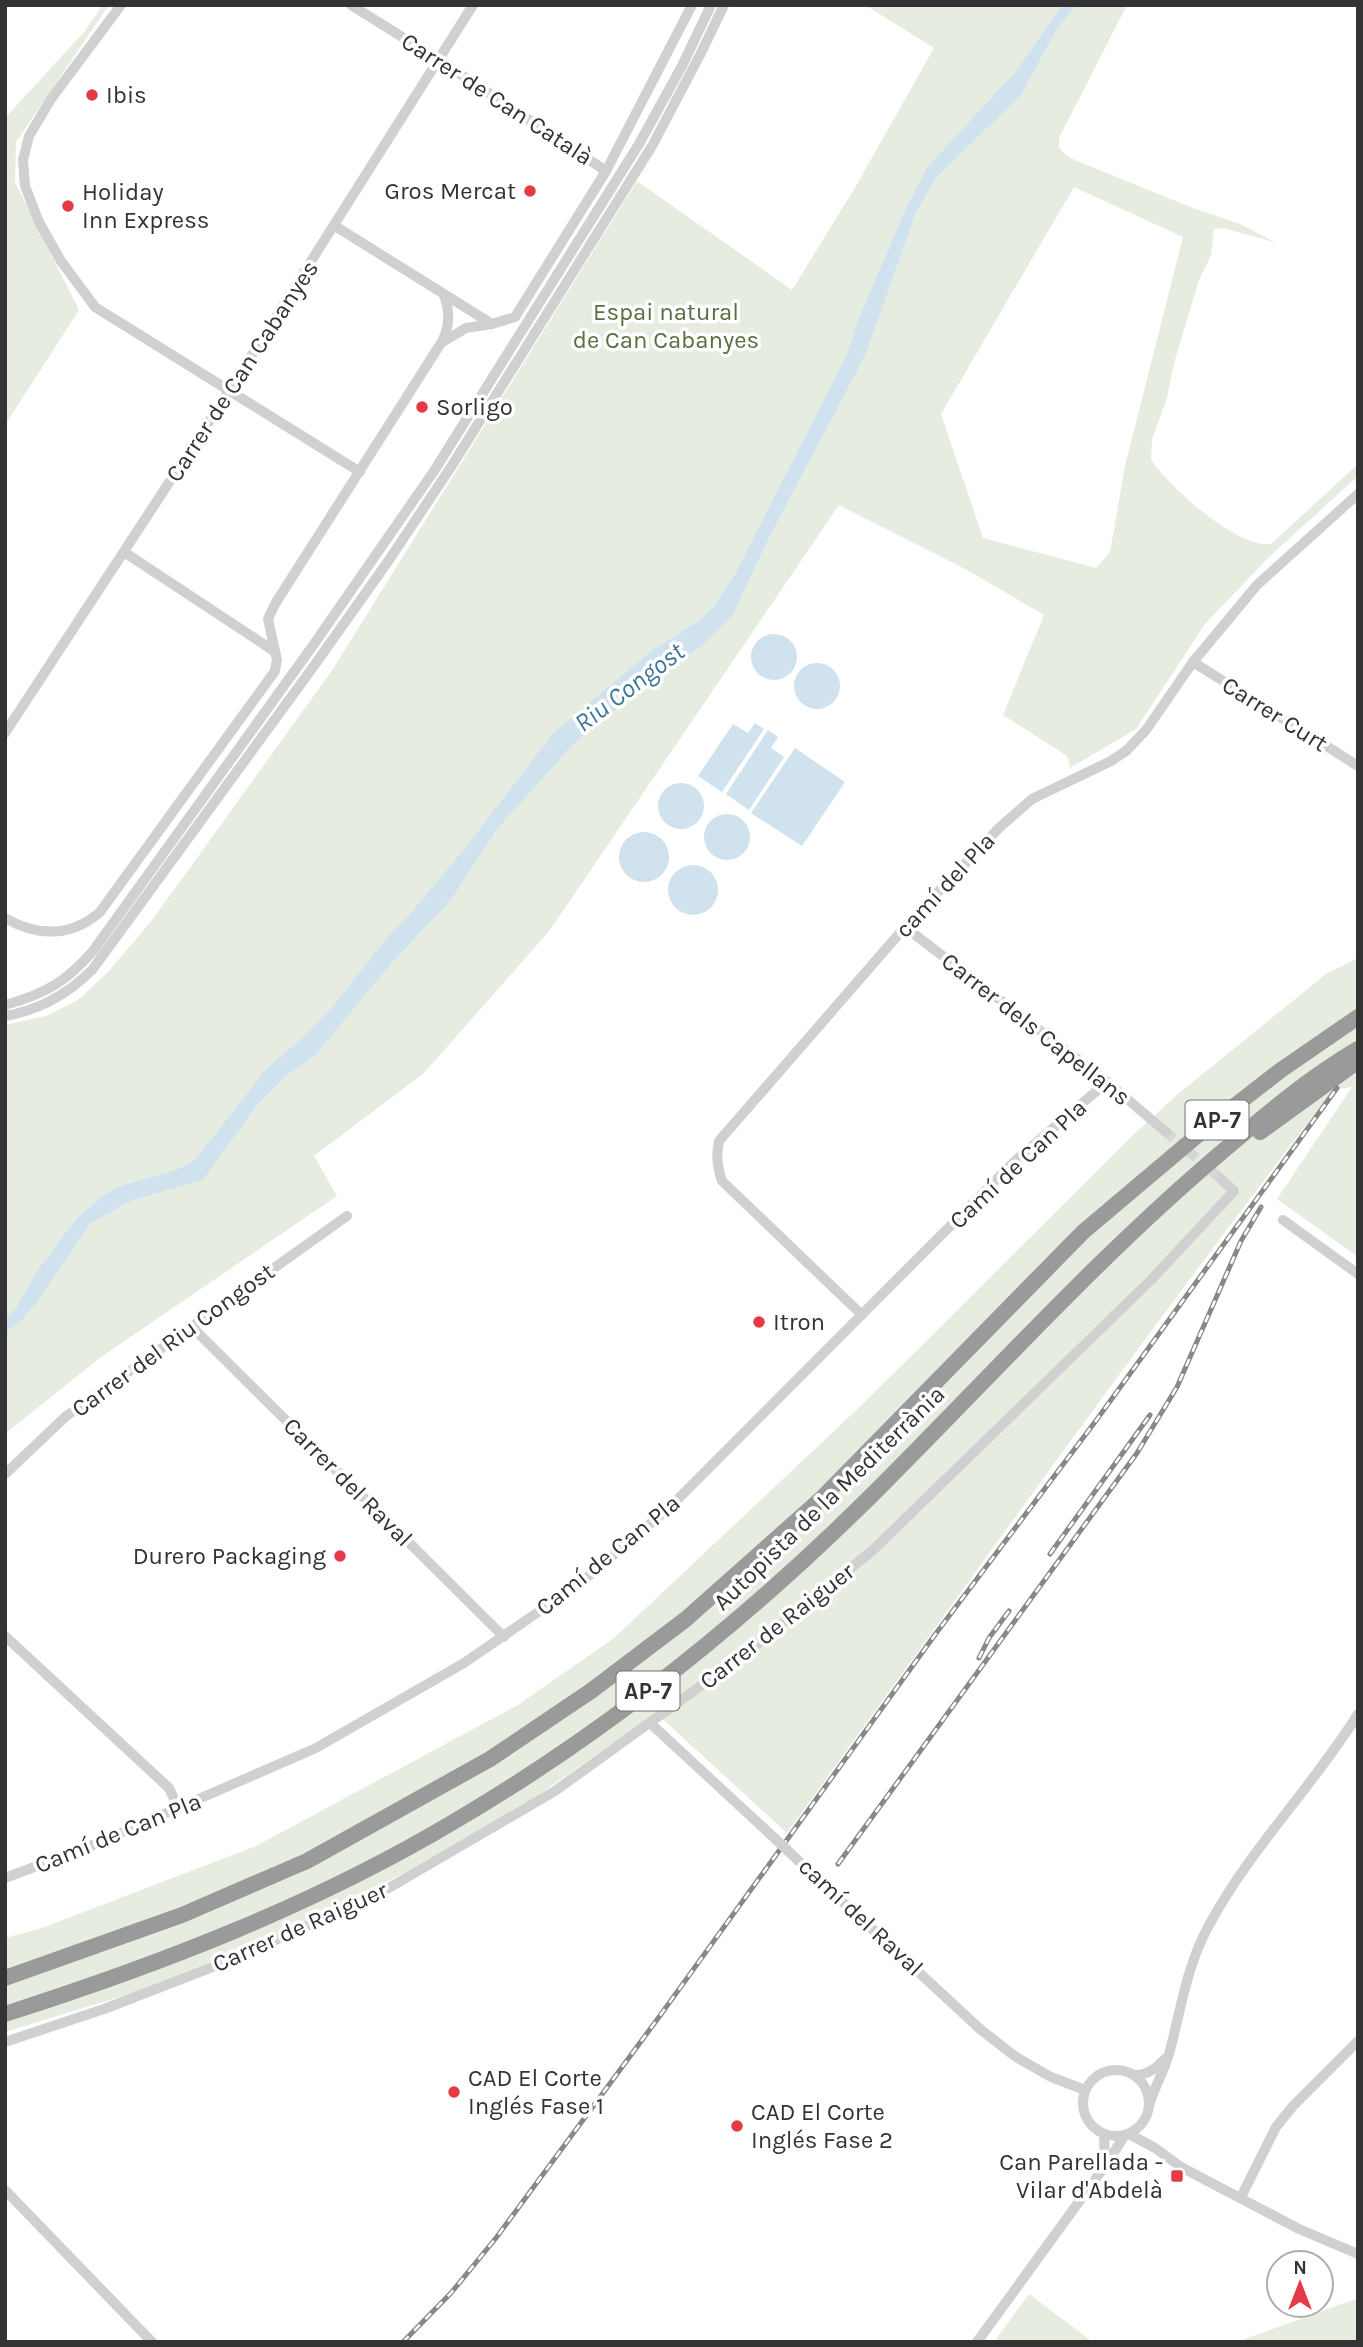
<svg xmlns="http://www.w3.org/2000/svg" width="1363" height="2347" font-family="Karla,sans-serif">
<rect width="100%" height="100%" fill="#fff"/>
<g fill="#e6ecdf" fill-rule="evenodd">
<path d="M103,5H109L16,142L15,182L79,310L5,425V118L84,32Z"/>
<path d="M865,5H1062L1016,71L928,166L906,208L858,319L846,356L736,572L713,607L700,620L652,650L553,733L465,848L403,922L394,929L332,1007L302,1038L266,1069L195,1160L178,1169L120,1186L101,1197L76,1219L65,1233L37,1271L16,1308L5,1320V1025L46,1016L78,1000L108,972L153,919L331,672L637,181L792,290L856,186L934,48Z"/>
<path d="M1076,5H1127L1059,138V148L1067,156L1077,161L1193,208L1240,224L1277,243L1224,228L1214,229L1211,255L1199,280L1174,363L1167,398L1152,439L1151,460C1169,486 1237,549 1271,544L1358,464V476L1269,557L1205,624L1136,729L1070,768L1067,756L1003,715L1044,615L967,570L839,505L550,930L424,1073L314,1156L337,1196L101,1357L5,1434V1333L20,1322L38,1301L91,1223L131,1201L203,1180L258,1104L286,1076L315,1056L391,964L451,900L498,828L573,745L600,722L705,643L732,617L767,542L866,354L916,213L936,178L1021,95L1056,31ZM1074,187L1183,237L1125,466L1110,552L1096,568L983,538L941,414Z"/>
<path d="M1358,958V1257L1277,1199L1352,1087L1333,1090C1145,1334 967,1584 787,1833L656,1713L537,1796L404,1873L273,1937L129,1994L5,2032V1938L42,1928L256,1846L518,1705L614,1638L865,1402L1130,1138L1178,1094L1326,974Z"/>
<path d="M1029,2294L1093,2342H994Z"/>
<path d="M1358,2298V2342H1237Z"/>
</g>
<g fill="#cfe2ee">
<path d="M1062,5H1076L1056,31L1021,95L936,178L916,213L866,354L767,542L732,617L705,643L600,722L573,745L498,828L451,900L391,964L315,1056L286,1076L258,1104L203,1180L131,1201L91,1223L38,1301L20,1322L5,1333V1320L16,1308L37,1271L65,1233L76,1219L101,1197L120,1186L178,1169L195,1160L266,1069L302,1038L332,1007L394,929L403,922L465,848L553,733L652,650L700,620L713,607L736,572L846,356L858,319L906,208L928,166L1016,71Z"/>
<circle cx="774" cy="657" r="23"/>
<circle cx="817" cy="686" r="23"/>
<path d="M755,723L764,729L722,792L698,776L733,724L748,733Z"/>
<path d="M768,730L778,737L771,748L784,757L749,810L726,794Z"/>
<path d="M795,748L845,782L802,846L751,813Z"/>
<circle cx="681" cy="806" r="23"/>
<circle cx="727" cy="837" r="23"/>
<circle cx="644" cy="857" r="25"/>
<circle cx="693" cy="890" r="25"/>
</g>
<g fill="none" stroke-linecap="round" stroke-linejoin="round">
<path stroke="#d6d6d6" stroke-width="10" stroke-dasharray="10 5" stroke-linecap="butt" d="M1166,1132L1221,1179"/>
<g stroke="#d0d0d0" stroke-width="10">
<path d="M121,5L51,99L29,136L23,160L25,186L39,222L61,261L95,307L360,472"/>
<path d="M351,5L439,60L606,171"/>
<path d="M335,226L492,324"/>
<path d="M442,342C450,325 450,312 444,295"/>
<path d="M124,552L274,651"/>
<path d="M1193,662L1358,766"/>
<path d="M5,733L229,391L473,5"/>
<path d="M5,918C37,937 72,937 100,912L275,671L277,660L268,619L275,604L441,343L466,328L492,324L515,317L606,171L692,5"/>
<path d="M905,927L1107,1082L1166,1132"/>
<path d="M5,1005C45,994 66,982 93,951L314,644L434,471L639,144L682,66L711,5"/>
<path d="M5,1016C40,1010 67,995 92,970L316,663L389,560L451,467L652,146L700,55L724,5"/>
<path d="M1283,1220L1358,1274"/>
<path d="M862,1315L722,1181C717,1166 716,1156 719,1141L905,927L999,828L1032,799L1111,761L1126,751L1146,730L1193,662L1257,585L1358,494"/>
<path d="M192,1327L504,1637"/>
<path d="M5,1474L65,1417L347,1216"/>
<path d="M5,1636L169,1788L179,1809"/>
<path d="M650,1723L769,1833"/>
<path d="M5,1878L93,1845L316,1748L464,1663L579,1584L670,1507L1016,1160L1107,1082"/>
<path d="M819,1880L980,2029L1016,2057L1051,2077L1085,2090"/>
<path d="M5,2042L104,2009L241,1956L387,1889L555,1791L745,1654L873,1550L1151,1280L1234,1191L1221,1179"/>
<circle cx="1116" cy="2103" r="33"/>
<path d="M1134,2075C1148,2075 1155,2069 1165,2059"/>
<path d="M1150,2103C1155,2086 1164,2071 1169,2054C1181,2010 1186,1968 1208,1927C1249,1850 1312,1788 1358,1714"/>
<path d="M1104,2134L1105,2164"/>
<path d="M1129,2134L1155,2148L1181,2167L1299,2229L1358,2254"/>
<path d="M5,2190L152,2342"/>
<path d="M1241,2197L1276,2127L1293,2106L1358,2041"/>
<path d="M977,2342L1105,2166L1125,2135"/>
</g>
<g stroke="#9a9a9a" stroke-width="16">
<path d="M1260,1132L1358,1061"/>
<path d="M5,1978L182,1915L307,1861L490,1759L591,1691L686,1619L821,1499L1083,1232L1205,1129L1281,1070L1358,1017"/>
<path d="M5,2014C161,1964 314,1905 455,1821C610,1730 752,1615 879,1488C993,1374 1100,1255 1223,1151C1266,1114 1309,1078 1358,1049"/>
</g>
<g stroke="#888" stroke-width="5">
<g id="rail">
<path d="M1050,1554L1150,1415"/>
<path d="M979,1658L989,1638L1009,1611"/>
<path d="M838,1864L1137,1453L1177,1387L1241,1241L1261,1207"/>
<path d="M403,2342L451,2293L496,2238L659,2017L937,1632L1095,1422L1337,1088"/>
</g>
</g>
<use href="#rail" stroke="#fff" stroke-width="2.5" stroke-dasharray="8" stroke-linecap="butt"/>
<path stroke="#d0d0d0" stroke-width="10" d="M769,1833L819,1880"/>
</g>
<g fill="#e63946" stroke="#fff" stroke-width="2.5">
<circle cx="92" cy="95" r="7"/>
<circle cx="530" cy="191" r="7"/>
<circle cx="68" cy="206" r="7"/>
<circle cx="422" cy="407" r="7"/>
<circle cx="759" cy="1322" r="7"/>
<circle cx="340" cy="1556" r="7"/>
<circle cx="454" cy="2092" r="7"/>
<circle cx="737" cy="2126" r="7"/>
<rect x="1170" y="2169" width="14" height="14" rx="3.5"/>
</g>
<g text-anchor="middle" stroke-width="7" stroke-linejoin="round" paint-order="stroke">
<g fill="#fff" stroke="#707070" stroke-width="2">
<rect x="1185.5" y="1100.5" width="63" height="39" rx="5"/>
<rect x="616.5" y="1671.5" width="63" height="39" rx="5"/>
</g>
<g font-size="23" font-weight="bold" fill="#333">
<text x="1217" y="1128">AP-7</text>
<text x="648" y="1699">AP-7</text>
</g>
<g font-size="24" fill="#333" stroke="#fff" text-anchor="start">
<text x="106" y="103">Ibis</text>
<text x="516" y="199" text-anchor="end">Gros Mercat</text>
<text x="82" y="200">Holiday<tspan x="82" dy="28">Inn Express</tspan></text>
<text x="436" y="415">Sorligo</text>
<text x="773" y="1330">Itron</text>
<text x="326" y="1564" text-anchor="end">Durero Packaging</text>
<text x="468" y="2086">CAD El Corte<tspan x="468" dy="28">Inglés Fase 1</tspan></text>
<text x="751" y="2120">CAD El Corte<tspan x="751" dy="28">Inglés Fase 2</tspan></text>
<text x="1163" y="2170" text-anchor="end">Can Parellada -<tspan x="1163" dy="28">Vilar d'Abdelà</tspan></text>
</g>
<g font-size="24" fill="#333" stroke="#fff">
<text transform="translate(497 99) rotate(33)" y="8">Carrer de Can Català</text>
<text transform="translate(242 371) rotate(-57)" y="8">Carrer de Can Cabanyes</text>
<text transform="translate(1275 714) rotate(32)" y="8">Carrer Curt</text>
<text transform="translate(945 885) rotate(-47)" y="8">camí del Pla</text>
<text transform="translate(1036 1029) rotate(38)" y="8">Carrer dels Capellans</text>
<text transform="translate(1018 1164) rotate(-43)" y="8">Camí de Can Pla</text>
<text transform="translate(173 1340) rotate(-36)" y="8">Carrer del Riu Congost</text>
<text transform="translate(348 1482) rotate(45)" y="8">Carrer del Raval</text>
<text transform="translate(829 1498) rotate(-44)" y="8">Autopista de la Mediterrània</text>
<text transform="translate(608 1555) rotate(-39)" y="8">Camí de Can Pla</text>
<text transform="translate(777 1626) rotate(-38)" y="8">Carrer de Raiguer</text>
<text transform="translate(118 1833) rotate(-22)" y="8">Camí de Can Pla</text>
<text transform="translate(861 1917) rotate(43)" y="8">camí del Raval</text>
<text transform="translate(300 1927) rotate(-24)" y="8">Carrer de Raiguer</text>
</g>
<g font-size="24" fill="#56703f" stroke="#fff">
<text x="666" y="320">Espai natural<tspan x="666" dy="28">de Can Cabanyes</tspan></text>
</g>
<g font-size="26" font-style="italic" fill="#3f7597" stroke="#fff">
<text transform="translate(629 687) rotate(-37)" y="9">Riu Congost</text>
</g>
</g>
<rect width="1363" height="2347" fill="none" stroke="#333333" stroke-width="14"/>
<g transform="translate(1300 2284)"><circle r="33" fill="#ffffff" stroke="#adadad" stroke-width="2"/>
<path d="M0-5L12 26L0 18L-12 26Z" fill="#e63946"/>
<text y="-10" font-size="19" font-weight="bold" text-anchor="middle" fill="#333333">N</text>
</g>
</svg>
